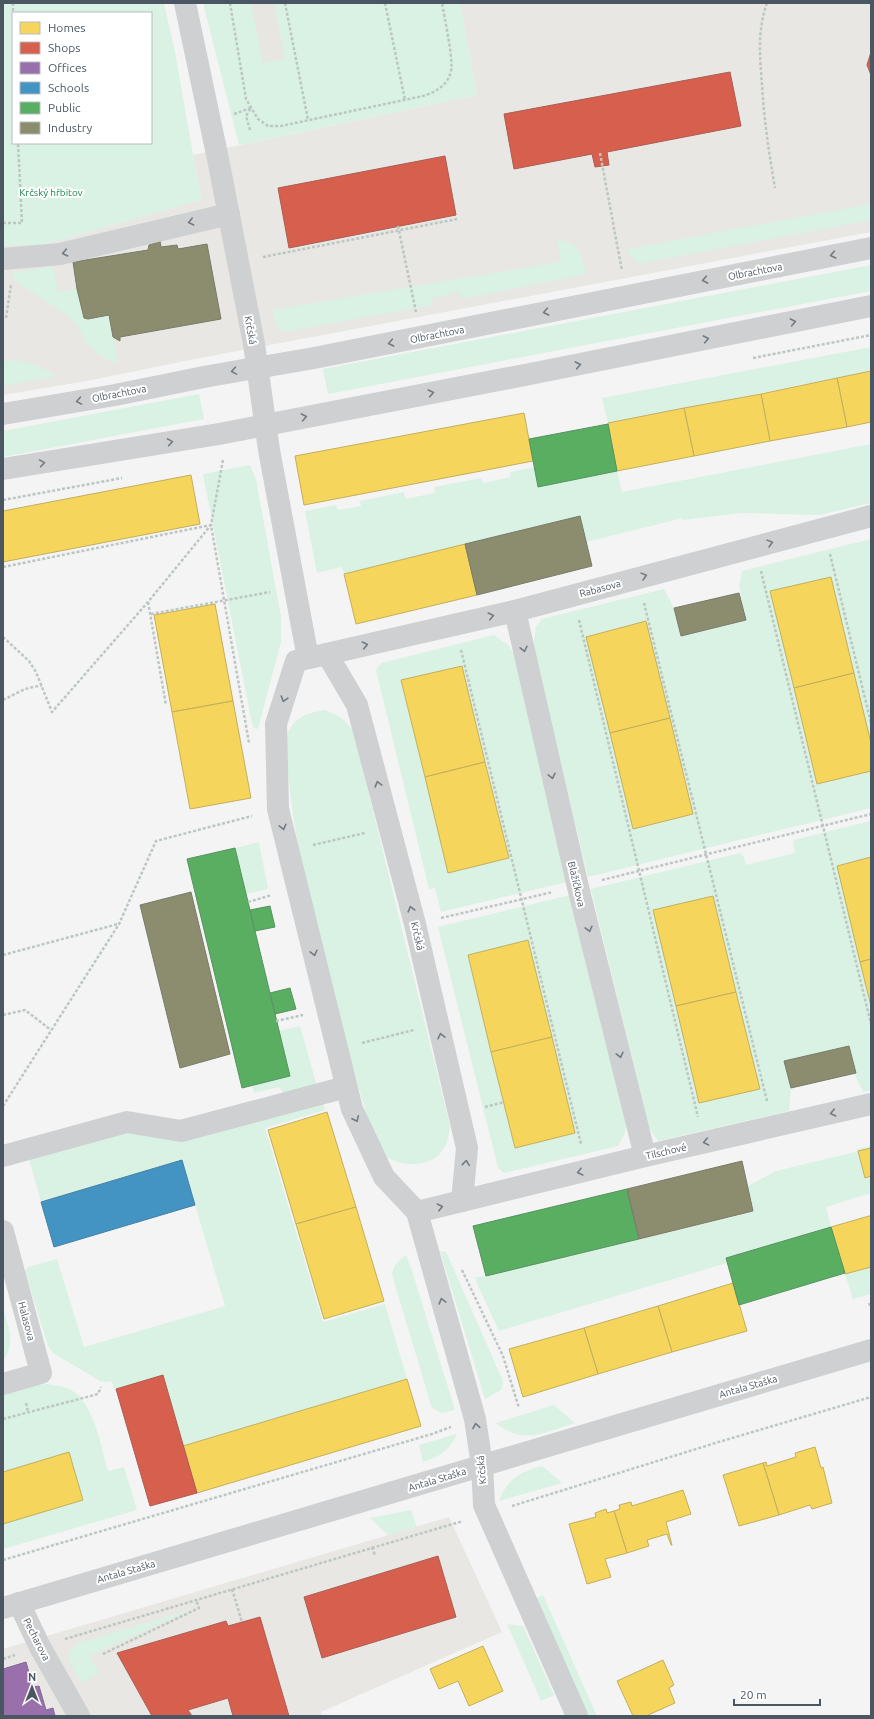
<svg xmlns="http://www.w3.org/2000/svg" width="874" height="1719" font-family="Ubuntu,sans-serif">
<rect width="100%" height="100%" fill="#f4f4f4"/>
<g fill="#e8e7e3">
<path d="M460,3H871V232L195,359L87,381L3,395V245H41L201,200L193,155L477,95Z"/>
<path d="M449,1517L502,1632L321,1712L322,1716H3V1649Z"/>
</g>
<g fill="#d9f2e3" fill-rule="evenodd">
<path d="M3,3H164L175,52L201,200L41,245H3ZM13,13H151V143H13Z"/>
<path d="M203,3H460L477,95L239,145Z"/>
<path d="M871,204V220L642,263C634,261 630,258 628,249Z"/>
<path d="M557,241C580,241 582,256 586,274L462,299L461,292L431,298L432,305L289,331C276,331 275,321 272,310L561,262Z"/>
<path d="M871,265V291L328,394L323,369Z"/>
<path d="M53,267L58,291L77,289L84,318L88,319L109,315L118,363C109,360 99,356 92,349C83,341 80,326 70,317L13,280L14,272Z"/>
<path d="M871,347V371L608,423L602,398Z"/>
<path d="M3,361C23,358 41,367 57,376L3,386Z"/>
<path d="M199,394L204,419L3,457V431Z"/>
<path d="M871,444V503L819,515L741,513L683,520V518L586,542L580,516L344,574L342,567L317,573L305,511L336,505L338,510L361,506L360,501L404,492L405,499L435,493L434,487L481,478L483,483L511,477L510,472L535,467L539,487L617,471L622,492Z"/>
<path d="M250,465L256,479L281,617V642L258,729L254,728L252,724L203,474Z"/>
<path d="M871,539V743L831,577L770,591L817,784L871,771V808L588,877L533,647L536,627L542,619L664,589L674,608L681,635L746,620L739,586L742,571ZM646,621L693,814L633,829L587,636Z"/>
<path d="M494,635L508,645L516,657L571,881L441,912L435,888L429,889L376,670L378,666L382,663ZM462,666L509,858L449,873L401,680Z"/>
<path d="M325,710C338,715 347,720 354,733L450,1126C449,1135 448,1143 442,1151C428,1170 392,1168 379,1149C375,1143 374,1135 372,1129C366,1113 361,1096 356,1080C330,993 308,905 293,816C291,799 289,782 287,765C286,758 284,750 285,744C288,721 304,713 325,710Z"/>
<path d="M871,821V857L837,866L871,1006V1090L863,1092L856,1077L849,1046L785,1061L791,1088L789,1111L658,1141L649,1128L591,889L740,853L743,855L746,865L795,853L793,843L794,840ZM713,896L760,1089L699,1103L653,910Z"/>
<path d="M259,842L268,889L246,894L235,848Z"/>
<path d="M574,894L628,1116L625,1133L618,1146L504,1173L498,1168L438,927ZM528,941L575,1133L515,1148L468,955Z"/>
<path d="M300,1026L317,1086L284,1093L279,1087L254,1093L252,1086L290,1076L278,1031Z"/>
<path d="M323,1104L325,1110L265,1128L323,1322L385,1304L407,1379L183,1446L163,1375L114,1389L112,1381L106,1382L100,1381L53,1353L48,1346L25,1271L28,1267L57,1259L84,1347L225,1306L182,1161L41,1202L29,1159L129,1132L175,1139L197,1138Z"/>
<path d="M871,1146V1148L858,1151L865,1178L871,1176V1193L826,1207L831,1227L726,1258L727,1263L499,1331L478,1286L475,1277L486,1276L753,1212L748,1186L776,1171L855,1152L858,1149Z"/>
<path d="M440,1251L446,1252L447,1254L503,1381L501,1390L485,1399Z"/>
<path d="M406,1255L412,1271L455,1410L441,1413L432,1408L392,1275C393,1266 398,1261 406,1255Z"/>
<path d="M871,1267V1294L853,1299L845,1274Z"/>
<path d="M3,1309C9,1329 16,1342 3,1361Z"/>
<path d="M47,1384C56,1386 67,1386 74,1392C95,1407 101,1448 108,1471L124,1467L137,1510L3,1549V1524L83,1500L69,1453L3,1472V1390L16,1387Z"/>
<path d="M554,1405L575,1423C546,1432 523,1446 496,1423Z"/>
<path d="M457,1434C450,1450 439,1457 423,1462L419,1445Z"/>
<path d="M542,1466L562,1483L499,1501C506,1480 521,1471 542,1466Z"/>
<path d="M411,1510L417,1527L388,1535L370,1518Z"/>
<path d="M543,1595L597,1716H587L535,1599Z"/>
<path d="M192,1609L89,1656L99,1673L81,1683L70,1663L69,1652L74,1647L82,1642Z"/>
<path d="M507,1624L523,1626L554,1695L541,1701Z"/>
</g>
<path fill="#e7e6e1" d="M251,3H274L285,59L263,63Z"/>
<g fill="#f6d55c" stroke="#c2af5e">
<path d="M871,371V422L847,427L837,378Z"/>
<path d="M837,378L847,427L770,441L761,394Z"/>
<path d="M761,394L770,441L694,456L684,408Z"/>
<path d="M684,408L694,456L617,471L608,423Z"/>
<path d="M524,413L533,461L304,505L295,456Z"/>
<path d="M191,475L200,524L3,562V511Z"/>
<path d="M465,544L477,595L356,624L344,574Z"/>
<path d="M831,577L854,673L794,688L770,591Z"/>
<path d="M215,604L233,701L172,712L154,615Z"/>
<path d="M646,621L670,718L610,733L586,637Z"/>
<path d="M462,666L485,762L425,777L401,680Z"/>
<path d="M854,673L871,743V771L817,784L794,688Z"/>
<path d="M233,701L251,798L190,809L172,712Z"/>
<path d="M670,718L693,814L633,829L610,733Z"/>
<path d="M485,762L509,858L448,873L425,777Z"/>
<path d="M871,857V959L860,962L837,866Z"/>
<path d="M713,896L736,992L676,1006L653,910Z"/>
<path d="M528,940L552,1037L491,1052L468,955Z"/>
<path d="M871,959V1006L860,962Z"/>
<path d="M736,992L760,1089L699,1103L676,1006Z"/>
<path d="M552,1037L575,1133L515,1148L491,1052Z"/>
<path d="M327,1112L356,1207L296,1224L268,1130Z"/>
<path d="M871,1148V1176L865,1178L858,1151Z"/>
<path d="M356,1207L384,1301L324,1319L296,1224Z"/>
<path d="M869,1216H871V1267L845,1274L831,1227Z"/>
<path d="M733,1283L747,1331L672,1352L658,1306Z"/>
<path d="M658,1306L672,1352L598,1374L584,1328Z"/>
<path d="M584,1328L598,1374L523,1397L509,1349Z"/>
<path d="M407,1379L421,1426L197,1493L183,1446Z"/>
<path d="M815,1447L821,1468L823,1467L832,1503L812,1509L810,1505L779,1515L763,1463L766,1462L767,1466L796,1457L795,1453Z"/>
<path d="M69,1452L83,1500L3,1524V1472Z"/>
<path d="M763,1463L779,1515L739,1526L723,1475Z"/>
<path d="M683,1490L691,1514L666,1522L672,1545H671L667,1534L647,1540L649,1546L627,1553L614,1511L620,1509L619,1505L631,1502L632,1506Z"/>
<path d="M606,1509L607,1513L614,1511L627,1553L605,1559L611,1577L587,1584L569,1524L596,1517L595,1513Z"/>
<path d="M483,1646L503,1691L469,1706L458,1681L439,1689L430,1669Z"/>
<path d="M663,1660L674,1685L669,1688L675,1703L646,1716H633L617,1681Z"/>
</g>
<g fill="#d6604d" stroke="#ac5d53">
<path d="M871,52V75L867,65Z"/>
<path d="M730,72L741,126L607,152L609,165L595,167L592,154L514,169L504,114Z"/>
<path d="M445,156L456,215L289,248L278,188Z"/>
<path d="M163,1375L197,1493L150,1506L116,1389Z"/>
<path d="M438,1556L456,1617L322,1658L304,1597Z"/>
<path d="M260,1617L289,1716H233L228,1698L188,1710L192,1716H152L117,1653L226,1621L228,1626Z"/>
</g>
<path fill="#9970ab" stroke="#816895" d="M26,1662L33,1687L39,1686L46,1710L53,1708L55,1716H3V1669Z"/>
<path fill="#4393c3" stroke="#4581a6" d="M182,1160L195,1205L54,1247L41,1202Z"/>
<g fill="#5aae61" stroke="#559461">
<path d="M608,424L617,471L538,487L529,439Z"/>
<path d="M235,848L290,1076L242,1088L187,859Z"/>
<path d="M270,906L275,927L255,931L250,910Z"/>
<path d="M290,988L296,1009L275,1014L270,993Z"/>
<path d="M627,1189L639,1239L486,1276L473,1226Z"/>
<path d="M831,1227L845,1273L739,1305L726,1258Z"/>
</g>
<g fill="#8c8c6e" stroke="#787c6a">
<path d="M160,241L161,247L177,245L178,249L207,244L221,319L120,337V341L113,337L109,315L88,319L84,318L77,289L73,262L148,250L149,245Z"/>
<path d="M580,516L592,566L477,595L465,544Z"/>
<path d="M739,593L746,620L681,636L674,608Z"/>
<path d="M191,892L230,1054L180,1068L140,905Z"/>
<path d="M849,1046L856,1073L791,1088L784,1061Z"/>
<path d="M742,1161L753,1211L639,1239L627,1189Z"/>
</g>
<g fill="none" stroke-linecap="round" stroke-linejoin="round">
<g stroke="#bcc7c4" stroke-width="2.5" stroke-dasharray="3 2" stroke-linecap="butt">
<path d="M13,3V13"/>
<path d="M230,3L246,99L258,119L268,126H281L423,96C436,92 448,85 451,71C454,61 444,16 442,3"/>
<path d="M285,3L308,120"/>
<path d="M385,3L405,100"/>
<path d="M767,3C757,31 760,56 762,85C764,120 769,153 775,188"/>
<path d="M234,114L251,108"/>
<path d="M250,130L246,116L251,108"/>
<path d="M600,153L622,271"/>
<path d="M3,223H22L18,143"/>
<path d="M398,226L416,312"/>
<path d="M263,257L457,219"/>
<path d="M6,318L11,285"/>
<path d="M753,358L871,335"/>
<path d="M3,500L122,478"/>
<path d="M830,554L871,723"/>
<path d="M3,567L211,525L249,743"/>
<path d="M761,571L871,1024"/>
<path d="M148,602L166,705"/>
<path d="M644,603L767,1101"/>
<path d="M151,614L270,592"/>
<path d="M579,620L698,1117"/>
<path d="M3,637L29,661L36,672L52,712L148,602L211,525L223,460"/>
<path d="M461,650L581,1144"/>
<path d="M3,700L25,689L42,685"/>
<path d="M313,845L365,833"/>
<path d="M602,880L871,814"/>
<path d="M248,902L272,895"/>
<path d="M441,918L553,892"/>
<path d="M3,955L118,924"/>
<path d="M3,1015L25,1010L51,1030"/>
<path d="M276,1021L303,1015"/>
<path d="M362,1043L414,1030"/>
<path d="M3,1106L119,924L156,841L252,816"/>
<path d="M485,1107L504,1102"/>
<path d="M462,1270L503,1356L519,1408"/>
<path d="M869,1303L871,1308"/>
<path d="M26,1403L28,1412"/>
<path d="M3,1419L98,1394L101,1387"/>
<path d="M512,1506L722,1441L871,1397"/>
<path d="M372,1547L375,1555"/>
<path d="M3,1560L432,1434L451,1427"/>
<path d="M232,1589L242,1622"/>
<path d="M65,1639L463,1521"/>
<path d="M103,1654L199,1608L196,1600"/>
<path d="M3,1659L15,1655"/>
</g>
<g stroke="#ced0d2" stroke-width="22">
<path d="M185,3L218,159L254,344L269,450L308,658"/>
<path d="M3,259L60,254L229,214"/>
<path d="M3,414L115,395L209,376L314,358L871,248"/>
<path d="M3,469L219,434L540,372L871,306"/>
<path d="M515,611L578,887L645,1156"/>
<path d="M327,654L357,705L415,924L467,1148L462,1201"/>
<path d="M3,1156L127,1122L181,1131L346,1087"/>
<path d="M417,1212L645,1156L871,1104"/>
<path d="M3,1231L41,1373L3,1384"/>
<path d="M19,1603L40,1647L79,1716"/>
<path d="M3,1608L871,1350"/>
<path d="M577,1716L484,1505L482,1465L475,1419L417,1212L384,1177L352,1109L278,809L276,724L296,661L515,611L871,516"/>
</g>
</g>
<defs><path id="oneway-chevron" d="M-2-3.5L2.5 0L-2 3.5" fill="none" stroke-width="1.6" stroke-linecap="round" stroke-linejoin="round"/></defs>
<g stroke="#727b83">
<use href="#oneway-chevron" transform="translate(191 222) rotate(167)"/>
<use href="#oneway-chevron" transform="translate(65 253) rotate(168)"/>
<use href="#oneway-chevron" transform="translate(833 255) rotate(169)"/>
<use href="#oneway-chevron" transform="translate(705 280) rotate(169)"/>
<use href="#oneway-chevron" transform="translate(546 312) rotate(169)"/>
<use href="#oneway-chevron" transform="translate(793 322) rotate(-11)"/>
<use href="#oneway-chevron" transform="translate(706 339) rotate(-11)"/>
<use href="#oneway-chevron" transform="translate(391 343) rotate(169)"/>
<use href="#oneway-chevron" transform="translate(578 365) rotate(-11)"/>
<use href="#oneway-chevron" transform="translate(234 371) rotate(170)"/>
<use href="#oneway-chevron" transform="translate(431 393) rotate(-11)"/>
<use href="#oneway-chevron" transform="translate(79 401) rotate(170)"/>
<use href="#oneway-chevron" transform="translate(304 417) rotate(-11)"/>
<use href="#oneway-chevron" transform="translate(170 442) rotate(-9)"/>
<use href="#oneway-chevron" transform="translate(42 463) rotate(-9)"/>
<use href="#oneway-chevron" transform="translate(770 543) rotate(-15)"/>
<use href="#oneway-chevron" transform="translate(644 576) rotate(-15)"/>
<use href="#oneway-chevron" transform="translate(491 616) rotate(-13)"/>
<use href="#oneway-chevron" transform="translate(365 645) rotate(-13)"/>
<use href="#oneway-chevron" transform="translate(524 649) rotate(77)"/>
<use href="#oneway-chevron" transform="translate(284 699) rotate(107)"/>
<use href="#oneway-chevron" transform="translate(552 776) rotate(77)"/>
<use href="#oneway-chevron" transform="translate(378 784) rotate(-105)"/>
<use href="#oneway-chevron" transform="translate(283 827) rotate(76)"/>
<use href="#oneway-chevron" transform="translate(411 909) rotate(-105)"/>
<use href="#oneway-chevron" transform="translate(589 929) rotate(76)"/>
<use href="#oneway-chevron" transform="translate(314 953) rotate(76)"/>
<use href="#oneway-chevron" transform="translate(441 1036) rotate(-103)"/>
<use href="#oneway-chevron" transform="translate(620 1055) rotate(76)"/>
<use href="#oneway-chevron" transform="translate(833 1113) rotate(167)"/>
<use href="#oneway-chevron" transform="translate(356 1119) rotate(65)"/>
<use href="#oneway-chevron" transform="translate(706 1142) rotate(167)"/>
<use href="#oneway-chevron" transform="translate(466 1163) rotate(-84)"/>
<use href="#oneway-chevron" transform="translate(580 1172) rotate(166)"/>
<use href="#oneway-chevron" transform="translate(440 1207) rotate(-13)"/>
<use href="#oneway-chevron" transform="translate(442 1301) rotate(-105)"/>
<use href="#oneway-chevron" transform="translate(476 1426) rotate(-99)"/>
</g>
<g text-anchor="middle" stroke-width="4" stroke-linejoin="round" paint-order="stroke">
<g font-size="10" fill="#17864f" stroke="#fff">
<text x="51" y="196">Krčský hřbitov</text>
</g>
<g font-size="10" fill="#4a5661" stroke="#fff">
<text transform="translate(755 271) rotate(-11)" y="4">Olbrachtova</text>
<text transform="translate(251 330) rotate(80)" y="4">Krčská</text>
<text transform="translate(437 334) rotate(-11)" y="4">Olbrachtova</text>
<text transform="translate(119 393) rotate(-11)" y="4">Olbrachtova</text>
<text transform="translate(600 588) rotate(-15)" y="4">Rabasova</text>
<text transform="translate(577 884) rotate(77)" y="4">Blažíčkova</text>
<text transform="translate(418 936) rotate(77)" y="4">Krčská</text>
<text transform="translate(666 1151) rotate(-13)" y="4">Tilschové</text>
<text transform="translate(27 1321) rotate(75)" y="4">Halasova</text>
<text transform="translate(748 1386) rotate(-16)" y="4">Antala Staška</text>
<text transform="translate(481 1470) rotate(-95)" y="4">Krčská</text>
<text transform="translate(437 1479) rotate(-17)" y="4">Antala Staška</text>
<text transform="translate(126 1571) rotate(-16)" y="4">Antala Staška</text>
<text transform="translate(37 1639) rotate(63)" y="4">Pecharova</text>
</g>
</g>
<rect width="874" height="1719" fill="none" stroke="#4a5661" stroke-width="8"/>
<rect x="12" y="12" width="140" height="132" fill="#ffffff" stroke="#b7bbc0"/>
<rect x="20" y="22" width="20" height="12" fill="#f6d55c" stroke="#b7bbc0"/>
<text x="48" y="32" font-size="12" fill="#4a5661">Homes</text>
<rect x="20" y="42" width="20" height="12" fill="#d6604d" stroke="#b7bbc0"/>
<text x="48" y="52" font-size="12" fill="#4a5661">Shops</text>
<rect x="20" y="62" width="20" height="12" fill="#9970ab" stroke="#b7bbc0"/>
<text x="48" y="72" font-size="12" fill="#4a5661">Offices</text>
<rect x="20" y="82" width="20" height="12" fill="#4393c3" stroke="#b7bbc0"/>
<text x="48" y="92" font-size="12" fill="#4a5661">Schools</text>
<rect x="20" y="102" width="20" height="12" fill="#5aae61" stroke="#b7bbc0"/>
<text x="48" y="112" font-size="12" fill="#4a5661">Public</text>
<rect x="20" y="122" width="20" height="12" fill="#8c8c6e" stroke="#b7bbc0"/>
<text x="48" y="132" font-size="12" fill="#4a5661">Industry</text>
<g transform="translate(32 1687)" stroke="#ffffff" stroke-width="3" paint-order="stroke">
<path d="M0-3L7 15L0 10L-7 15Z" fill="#4a5661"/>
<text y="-6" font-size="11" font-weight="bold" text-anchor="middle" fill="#4a5661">N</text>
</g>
<path d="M734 1699v6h86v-6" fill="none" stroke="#4a5661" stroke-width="2"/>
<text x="740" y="1699" font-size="12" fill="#4a5661" stroke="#ffffff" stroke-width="3" paint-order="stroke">20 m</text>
</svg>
